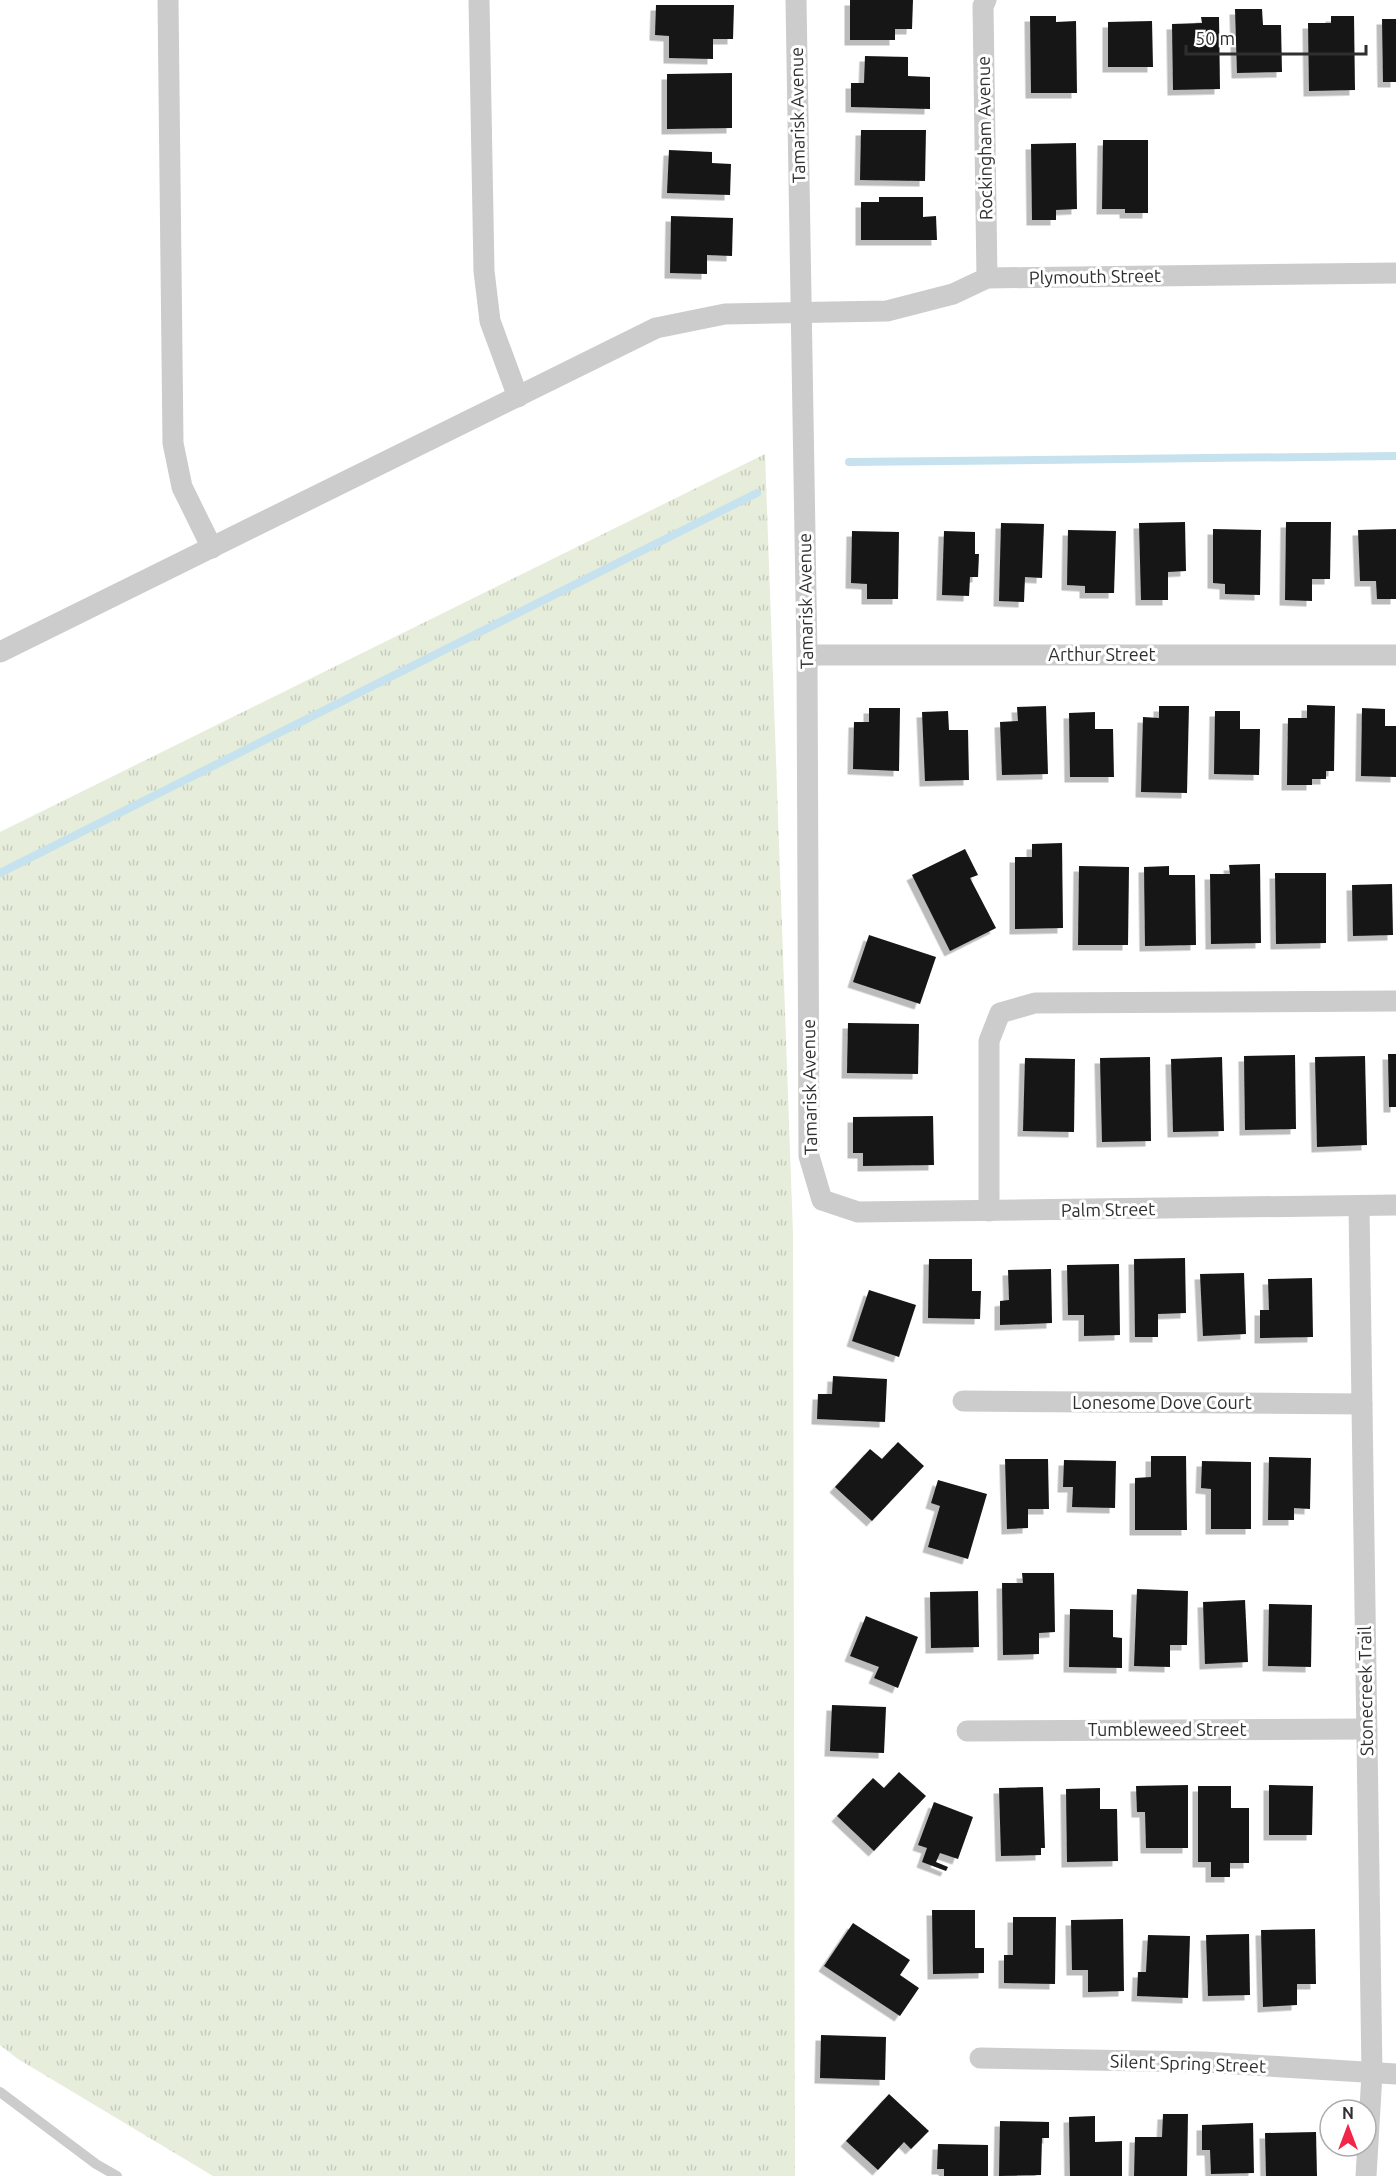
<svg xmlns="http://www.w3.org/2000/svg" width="1396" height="2176" font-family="Ubuntu,sans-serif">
<defs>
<pattern id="grass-tufts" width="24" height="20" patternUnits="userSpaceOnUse" patternTransform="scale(1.5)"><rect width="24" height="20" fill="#e6eddb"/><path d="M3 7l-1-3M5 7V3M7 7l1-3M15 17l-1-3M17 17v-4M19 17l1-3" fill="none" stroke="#c6ccbc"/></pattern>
<filter id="shadow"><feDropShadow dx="-5.5" dy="5.5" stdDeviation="0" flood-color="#0004"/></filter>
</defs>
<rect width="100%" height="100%" fill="#fff"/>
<path fill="url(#grass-tufts)" d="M765,454L793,1234L795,2176H213L18,2059L0,2045V832Z"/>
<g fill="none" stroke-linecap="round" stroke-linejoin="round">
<g stroke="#c6e2ee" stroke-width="8">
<path d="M849,462L1396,456"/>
<path d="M0,873L757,493"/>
</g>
</g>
<g fill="#161616" filter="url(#shadow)">
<path d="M850,0H913L912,29H895V40H850Z"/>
<path d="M656,5H734L733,39H713V59L669,58V36L655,35Z"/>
<path d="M1235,9H1262L1263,25H1281L1282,72L1237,73Z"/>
<path d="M1030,16H1056V22L1076,21L1077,93H1031Z"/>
<path d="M1331,16H1354L1355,90L1309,91L1308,23H1331Z"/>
<path d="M1201,17H1219L1220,89L1173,90L1172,24L1202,23Z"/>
<path d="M1382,19H1396V82H1383Z"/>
<path d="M1152,21L1153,67H1108V22Z"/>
<path d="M865,56L908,57V76L930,77V109L851,107V83H864Z"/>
<path d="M732,73V128L667,129V74Z"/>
<path d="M861,130H926L925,181L860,180Z"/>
<path d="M1103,140H1148V213H1125V209H1102Z"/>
<path d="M1076,143L1077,209L1056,210V220H1032L1031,144Z"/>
<path d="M669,150L712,152V163L731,164L730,195L667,193Z"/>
<path d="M879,197H923V217L936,216L937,240H861V202H879Z"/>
<path d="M671,216L733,218L732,256L707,255V274L670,273Z"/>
<path d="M1185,522L1186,571L1168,572V600H1141L1139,523Z"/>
<path d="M1286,522H1331L1330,579H1312V601L1285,600Z"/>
<path d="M1001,523L1044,524L1042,578L1025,577L1024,602L999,601Z"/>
<path d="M1213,529L1261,530L1260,595L1225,594V584L1213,583Z"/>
<path d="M1396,529V599H1377L1376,581H1360L1358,530Z"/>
<path d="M1068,530L1116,531L1114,593H1085V586L1067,585Z"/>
<path d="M852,531L899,532L898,599H867V584L851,583Z"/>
<path d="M944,531L975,532V554H979L978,577H970L969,596L942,595Z"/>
<path d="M1307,705L1335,706L1334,771H1326V779H1312V785H1287L1288,718H1307Z"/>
<path d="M1046,706L1048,774L1002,775L1000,722L1018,721L1017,707Z"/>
<path d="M1159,706H1189L1187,793L1141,792L1143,717L1159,718Z"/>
<path d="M869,708H900L899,771L853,769L854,722H869Z"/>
<path d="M1362,708L1385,709V726H1396V777L1361,776Z"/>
<path d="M948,711L949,730H968L969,780L925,781L922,712Z"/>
<path d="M1215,711H1240V729H1260L1259,775L1214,774Z"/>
<path d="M1095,712V729H1113L1114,777H1070L1069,713Z"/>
<path d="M1062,843L1063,928L1015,929V857H1032V844Z"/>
<path d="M965,849L978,875L970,878L996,928L950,951L912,875Z"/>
<path d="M1260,864L1261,943L1211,944L1210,874H1230L1229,865Z"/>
<path d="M1079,866L1129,867L1128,945H1078Z"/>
<path d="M1169,866V875H1195L1196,945L1145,946L1144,867Z"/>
<path d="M1275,873H1326V943L1276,944Z"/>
<path d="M1392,884L1393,935L1353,936L1352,885Z"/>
<path d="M869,935L936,957L920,1004L853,982Z"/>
<path d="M848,1023L919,1024L918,1074L847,1073Z"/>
<path d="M1388,1054H1396V1107H1389Z"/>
<path d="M1295,1055L1296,1129L1245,1130L1244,1056Z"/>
<path d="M1365,1056L1367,1145L1317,1147L1315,1057Z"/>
<path d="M1150,1057L1151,1141L1102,1142L1100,1058Z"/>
<path d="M1222,1057L1224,1131L1173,1132L1171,1059Z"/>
<path d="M1025,1058L1075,1059L1074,1132L1023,1131Z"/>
<path d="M933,1116L934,1165L863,1166V1153H853V1117Z"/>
<path d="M1185,1258L1186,1313L1158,1314V1337H1135L1134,1259Z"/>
<path d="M929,1259H972V1291H981L980,1319L928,1318Z"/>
<path d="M1119,1264L1120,1335L1084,1336V1315H1068L1067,1265Z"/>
<path d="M1051,1269L1052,1323L1000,1325V1301L1009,1300L1008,1270Z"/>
<path d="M1244,1273L1246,1334L1203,1336L1200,1274Z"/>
<path d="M1312,1278L1313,1337L1260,1338V1310H1269L1268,1279Z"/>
<path d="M869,1290L916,1305L899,1357L852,1341Z"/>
<path d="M833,1376L887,1379L885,1422L817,1419L818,1394H832Z"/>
<path d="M898,1442L924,1466L872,1521L835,1487L870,1449L882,1459Z"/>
<path d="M1151,1456H1186L1187,1530H1135V1478L1151,1477Z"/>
<path d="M1269,1457L1311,1458L1310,1509L1294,1508V1520H1268Z"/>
<path d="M1005,1459H1048L1049,1509H1028V1528L1007,1529Z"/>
<path d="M1064,1460L1116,1461L1115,1508L1072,1507L1073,1487H1063Z"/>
<path d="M1202,1461L1251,1462V1529H1211V1489L1201,1488Z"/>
<path d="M938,1480L987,1494L968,1559L928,1547L940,1506L931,1503Z"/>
<path d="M1022,1573H1054L1055,1632L1039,1633V1654L1003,1655L1002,1583H1023Z"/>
<path d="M1137,1589L1188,1591L1187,1645H1170V1667L1134,1666Z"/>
<path d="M978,1591L979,1647L931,1648L930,1592Z"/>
<path d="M1245,1600L1248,1662L1205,1664L1203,1602Z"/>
<path d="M1269,1604L1312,1605L1311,1667L1268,1666Z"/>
<path d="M1070,1609L1113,1610V1637L1122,1638V1668L1069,1667Z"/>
<path d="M866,1616L918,1637L898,1688L874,1678L879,1667L850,1656Z"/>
<path d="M832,1705L886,1707L884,1753L830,1751Z"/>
<path d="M899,1772L926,1796L874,1851L837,1816L873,1778L884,1788Z"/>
<path d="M1188,1785V1848H1146L1145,1812H1137L1136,1786Z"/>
<path d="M1269,1785L1313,1786L1312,1835H1269Z"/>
<path d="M1198,1786H1231V1808H1249V1863H1230V1877H1211V1862H1198Z"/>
<path d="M1043,1787L1045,1848H1041V1855L1001,1856L999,1788Z"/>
<path d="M1100,1788V1809H1117L1118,1861L1067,1862L1066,1789Z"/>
<path d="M934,1802L973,1817L958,1859L940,1853L936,1862L948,1867L946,1871L922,1862L927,1848L918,1845Z"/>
<path d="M932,1910H975V1948H984V1973L933,1974Z"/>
<path d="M1013,1917H1056L1055,1984L1004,1983V1955H1013Z"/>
<path d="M1123,1919L1124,1991L1088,1992V1970H1072L1071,1920Z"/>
<path d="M853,1923L910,1960L900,1975L919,1988L900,2016L824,1966Z"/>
<path d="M1315,1929L1316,1984H1297V2005L1263,2007L1261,1930Z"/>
<path d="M1249,1934L1250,1995L1208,1996L1206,1935Z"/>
<path d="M1148,1935L1190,1936L1188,1998L1137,1996L1138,1972H1146Z"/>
<path d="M821,2035L886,2037L885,2080L820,2078Z"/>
<path d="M889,2094L929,2131L911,2149L904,2142L878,2170L846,2141Z"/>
<path d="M1163,2114H1188L1187,2176H1134L1135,2137H1162Z"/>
<path d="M1095,2116V2142L1122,2141V2176H1070L1069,2117Z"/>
<path d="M1000,2121L1049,2122V2138H1042L1041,2175L999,2176Z"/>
<path d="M1253,2123L1254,2173L1211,2174L1210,2150H1202V2125Z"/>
<path d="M1316,2132L1317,2176H1266L1265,2133Z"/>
<path d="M938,2144L988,2145V2176H944V2169H937Z"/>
</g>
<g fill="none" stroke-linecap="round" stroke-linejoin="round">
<path stroke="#ccc" stroke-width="10" d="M0,2092L96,2164L117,2176"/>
<g stroke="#ccc" stroke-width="21">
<path d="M168,0L173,443L182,487L212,548"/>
<path d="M479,0L484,271L490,321L518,397"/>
<path d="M796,0L807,655L809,1156L822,1200L858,1212L1396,1205"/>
<path d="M986,0L983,6L987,278"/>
<path d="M0,652L656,328L725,314L887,311L953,294L987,278L1396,273"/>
<path d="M807,655H1396"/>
<path d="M1359,1206L1372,2074L1366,2176"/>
<path d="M989,1211V1041L1000,1013L1035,1003L1396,1001"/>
<path d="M963,1401L1362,1404"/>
<path d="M967,1731L1367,1729"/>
<path d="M980,2058L1204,2062L1396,2074"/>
</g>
</g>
<g text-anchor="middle" stroke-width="6" stroke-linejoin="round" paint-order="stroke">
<g font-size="18" fill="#2f2f2f" stroke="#fff">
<text transform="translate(798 115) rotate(-91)" y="6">Tamarisk Avenue</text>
<text transform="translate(985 138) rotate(-91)" y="6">Rockingham Avenue</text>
<text transform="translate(1095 277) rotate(-1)" y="6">Plymouth Street</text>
<text transform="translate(806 601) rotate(-91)" y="6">Tamarisk Avenue</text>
<text x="1102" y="661">Arthur Street</text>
<text transform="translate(810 1087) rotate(-91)" y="6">Tamarisk Avenue</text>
<text transform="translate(1108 1210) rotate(-1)" y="6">Palm Street</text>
<text x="1162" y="1409">Lonesome Dove Court</text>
<text transform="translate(1366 1691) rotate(-91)" y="6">Stonecreek Trail</text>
<text x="1167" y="1736">Tumbleweed Street</text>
<text transform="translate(1188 2064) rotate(2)" y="6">Silent Spring Street</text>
</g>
</g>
<g transform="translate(1348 2128)"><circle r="28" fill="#ffffff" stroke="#acacac" stroke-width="1.5"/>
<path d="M0-4.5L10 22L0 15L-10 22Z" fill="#f12547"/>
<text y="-9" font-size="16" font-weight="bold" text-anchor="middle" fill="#2f2f2f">N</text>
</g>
<path d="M1186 45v9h180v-9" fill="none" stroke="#2f2f2f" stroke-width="3"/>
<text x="1195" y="45" font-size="18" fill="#2f2f2f" stroke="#ffffff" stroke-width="4.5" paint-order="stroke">50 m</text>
</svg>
